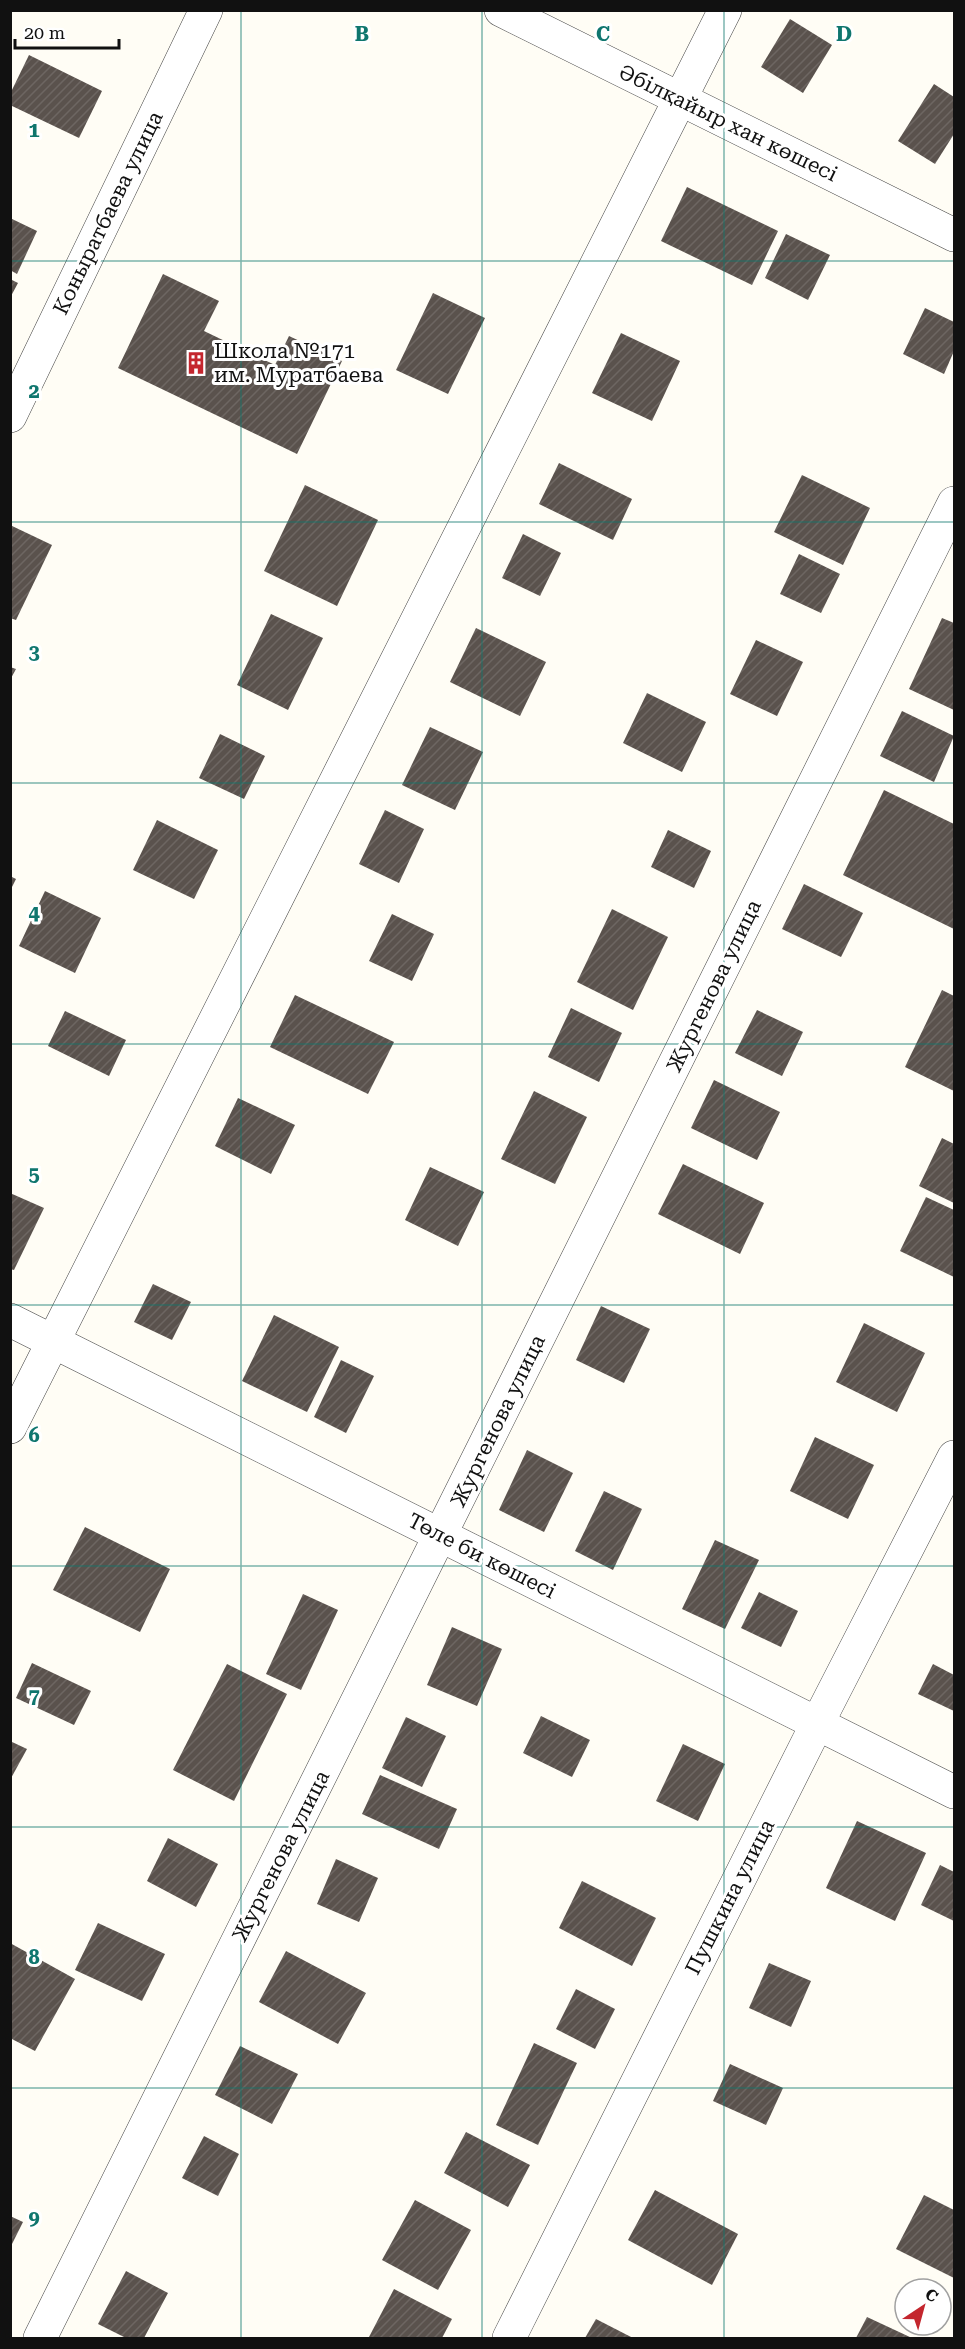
<svg xmlns="http://www.w3.org/2000/svg" width="965" height="2349" font-family="'Roboto Serif',serif">
<defs>
<pattern id="building-hatch" width="6" height="6" patternUnits="userSpaceOnUse" patternTransform="scale(1.5)"><rect width="6" height="6" fill="#5a524d"/><path d="M-1 1l2-2M0 6l6-6M5 7l2-2" fill="none" stroke="#6d6662"/></pattern>
</defs>
<rect width="100%" height="100%" fill="#fffdf5"/>
<g fill="url(#building-hatch)">
<path d="M790,19L832,45L803,93L761,67Z"/>
<path d="M29,55L102,91L79,138L10,105V94Z"/>
<path d="M934,84L954,97V134L935,164L898,141Z"/>
<path d="M687,187L778,231L752,285L661,241Z"/>
<path d="M10,218L37,231L17,274L10,270Z"/>
<path d="M786,234L830,255L808,300L765,278Z"/>
<path d="M163,274L219,301L204,331L275,365L289,336L342,361L297,454L118,368Z"/>
<path d="M10,279L18,283L10,298Z"/>
<path d="M433,293L485,318L448,394L396,370Z"/>
<path d="M925,308L954,322V351L944,374L903,354Z"/>
<path d="M621,333L680,361L652,421L592,393Z"/>
<path d="M559,463L632,499L613,540L539,504Z"/>
<path d="M802,475L870,508L843,565L774,532Z"/>
<path d="M305,485L378,520L337,606L264,571Z"/>
<path d="M10,525L52,545L16,620L10,618Z"/>
<path d="M523,534L561,553L540,596L502,578Z"/>
<path d="M799,554L840,574L821,613L780,594Z"/>
<path d="M271,614L323,638L288,710L237,685Z"/>
<path d="M942,618L954,623V710L909,689Z"/>
<path d="M476,628L546,662L520,716L450,682Z"/>
<path d="M756,640L803,662L777,716L730,694Z"/>
<path d="M10,667L16,669L10,680Z"/>
<path d="M647,693L706,722L682,772L623,743Z"/>
<path d="M902,711L954,736L934,782L880,756Z"/>
<path d="M430,727L483,752L455,810L402,785Z"/>
<path d="M220,734L265,756L244,799L199,778Z"/>
<path d="M884,790L954,824V929L843,875Z"/>
<path d="M385,810L424,829L399,883L359,864Z"/>
<path d="M157,820L218,850L194,899L133,870Z"/>
<path d="M668,830L711,851L694,888L651,867Z"/>
<path d="M10,876L16,879L10,891Z"/>
<path d="M804,884L863,913L841,957L782,929Z"/>
<path d="M45,891L101,918L75,973L19,946Z"/>
<path d="M612,909L668,937L633,1010L577,982Z"/>
<path d="M392,914L434,934L412,981L369,961Z"/>
<path d="M942,990L954,996V1091L905,1067Z"/>
<path d="M295,995L394,1042L368,1094L270,1047Z"/>
<path d="M571,1008L622,1033L599,1082L548,1057Z"/>
<path d="M757,1010L803,1032L782,1076L735,1053Z"/>
<path d="M65,1011L126,1040L109,1076L48,1046Z"/>
<path d="M714,1080L780,1112L757,1160L691,1128Z"/>
<path d="M534,1091L587,1117L555,1184L501,1159Z"/>
<path d="M238,1098L295,1125L271,1174L215,1146Z"/>
<path d="M942,1138L954,1144V1203L919,1186Z"/>
<path d="M683,1164L764,1203L740,1254L658,1214Z"/>
<path d="M430,1167L484,1192L458,1246L405,1220Z"/>
<path d="M10,1193L44,1208L14,1270L10,1269Z"/>
<path d="M926,1197L954,1210V1277L900,1251Z"/>
<path d="M153,1284L191,1302L172,1340L134,1322Z"/>
<path d="M601,1306L650,1329L624,1383L576,1360Z"/>
<path d="M274,1315L339,1347L307,1412L242,1381Z"/>
<path d="M864,1323L925,1353L897,1412L836,1382Z"/>
<path d="M341,1360L374,1376L346,1433L314,1417Z"/>
<path d="M815,1437L874,1465L848,1519L790,1491Z"/>
<path d="M527,1450L573,1473L544,1532L499,1510Z"/>
<path d="M604,1491L642,1509L613,1570L575,1551Z"/>
<path d="M85,1527L170,1569L140,1632L53,1590Z"/>
<path d="M715,1540L759,1560L725,1629L682,1609Z"/>
<path d="M759,1592L798,1611L781,1647L741,1628Z"/>
<path d="M303,1594L338,1610L301,1690L266,1674Z"/>
<path d="M452,1627L502,1649L477,1706L427,1685Z"/>
<path d="M32,1663L91,1691L74,1725L16,1698Z"/>
<path d="M227,1664L287,1694L234,1801L173,1770Z"/>
<path d="M933,1664L954,1675V1711L918,1694Z"/>
<path d="M541,1716L590,1740L572,1777L523,1753Z"/>
<path d="M406,1717L446,1736L422,1787L382,1768Z"/>
<path d="M10,1741L27,1749L10,1780Z"/>
<path d="M683,1744L725,1764L698,1821L656,1801Z"/>
<path d="M380,1775L457,1809L439,1849L362,1814Z"/>
<path d="M857,1821L926,1853L895,1921L826,1888Z"/>
<path d="M168,1838L218,1864L196,1907L147,1881Z"/>
<path d="M336,1859L378,1878L359,1922L317,1904Z"/>
<path d="M940,1865L954,1872V1921L921,1905Z"/>
<path d="M582,1881L656,1918L632,1966L559,1928Z"/>
<path d="M98,1923L165,1954L142,2001L75,1970Z"/>
<path d="M10,1943L75,1979L35,2051L10,2038Z"/>
<path d="M286,1951L366,1993L338,2044L259,2002Z"/>
<path d="M769,1963L811,1981L791,2027L749,2008Z"/>
<path d="M576,1989L615,2009L595,2049L556,2029Z"/>
<path d="M534,2043L577,2063L538,2145L496,2125Z"/>
<path d="M240,2046L298,2074L272,2124L215,2095Z"/>
<path d="M730,2064L783,2088L766,2125L713,2101Z"/>
<path d="M466,2132L530,2165L508,2207L444,2173Z"/>
<path d="M204,2136L239,2154L218,2196L182,2178Z"/>
<path d="M655,2190L738,2234L712,2285L628,2240Z"/>
<path d="M924,2195L954,2210V2278L896,2249Z"/>
<path d="M415,2200L471,2230L438,2290L382,2260Z"/>
<path d="M10,2216L23,2222L10,2248Z"/>
<path d="M126,2271L168,2293L144,2338H126L98,2324Z"/>
<path d="M394,2289L452,2319L442,2338L369,2337Z"/>
<path d="M867,2317L912,2338H856Z"/>
<path d="M596,2319L633,2338H585Z"/>
</g>
<g fill="none" stroke-linecap="round" stroke-linejoin="round">
<g stroke="#444" stroke-width="34">
<g id="minor">
<path d="M501,10L954,235"/>
<path d="M10,416L206,10"/>
<path d="M10,1427L725,10"/>
<path d="M40,2338L954,503"/>
<path d="M509,2338L817,1724L954,1457"/>
</g>
</g>
<g stroke="#444" stroke-width="34">
<path id="tertiary" d="M10,1320L954,1792"/>
</g>
<use href="#minor" stroke="#fff" stroke-width="33"/>
<use href="#tertiary" stroke="#fff" stroke-width="33"/>
</g>
<path fill="none" stroke="#0f766e" stroke-width="1.5" stroke-opacity="0.55" d="M241,10V2338M482,10V2338M724,10V2338M10,261H954M10,522H954M10,783H954M10,1044H954M10,1305H954M10,1566H954M10,1827H954M10,2088H954"/>
<defs>
<g id="building-bare" transform="scale(1.8)"><path d="M-4-6H4V6H1V3H-1V6H-4ZM-2.5-4.3h1.7v1.8h-1.7ZM.8-4.3h1.7v1.8H.8ZM-2.5-1h1.7V.8h-1.7ZM.8-1h1.7V.8H.8Z" fill="#c4262e" stroke="#fff" stroke-width="2.5" paint-order="stroke"/></g>
</defs>
<g fill-rule="evenodd">
<use href="#building-bare" x="196" y="363"/>
</g>
<g text-anchor="middle" stroke-width="6" stroke-linejoin="round" paint-order="stroke">
<g font-size="21" fill="#111" stroke="#fff">
<text transform="translate(728 123) rotate(26)" y="7">Әбілқайыр хан көшесі</text>
<text transform="translate(108 213) rotate(-64)" y="7">Коныратбаева улица</text>
<text transform="translate(714 986) rotate(-64)" y="7">Жургенова улица</text>
<text transform="translate(498 1421) rotate(-64)" y="7">Жургенова улица</text>
<text transform="translate(482 1556) rotate(27)" y="7">Төле би көшесі</text>
<text transform="translate(281 1856) rotate(-63)" y="7">Жургенова улица</text>
<text transform="translate(730 1897) rotate(-63)" y="7">Пушкина улица</text>
</g>
<g font-size="21" fill="#111" stroke="#fff" text-anchor="start">
<text x="214" y="358">Школа №171<tspan x="214" dy="24">им. Муратбаева</tspan></text>
</g>
</g>
<g font-size="20" text-anchor="middle" font-weight="bold" fill="#0f766e" stroke="#fff" stroke-width="6" stroke-linejoin="round" paint-order="stroke">
<text x="362" y="41">B</text>
<text x="603" y="41">C</text>
<text x="844" y="41">D</text>
<text x="34" y="137">1</text>
<text x="34" y="398">2</text>
<text x="34" y="659">3</text>
<text x="34" y="920">4</text>
<text x="34" y="1181">5</text>
<text x="34" y="1442">6</text>
<text x="34" y="1703">7</text>
<text x="34" y="1964">8</text>
<text x="34" y="2225">9</text>
</g>
<rect width="965" height="2349" fill="none" stroke="#111111" stroke-width="24"/>
<g transform="translate(923 2307) rotate(36)"><circle r="28" fill="#ffffff" stroke="#a0a0a0" stroke-width="1.5"/>
<path d="M0-4.5L10 22L0 15L-10 22Z" fill="#c4262e"/>
<text y="-9" font-size="16" font-weight="bold" text-anchor="middle" fill="#111111">С</text>
</g>
<path d="M15 39v9h104v-9" fill="none" stroke="#111111" stroke-width="3"/>
<text x="24" y="39" font-size="18" fill="#111111" stroke="#ffffff" stroke-width="4.5" paint-order="stroke">20 m</text>
</svg>
